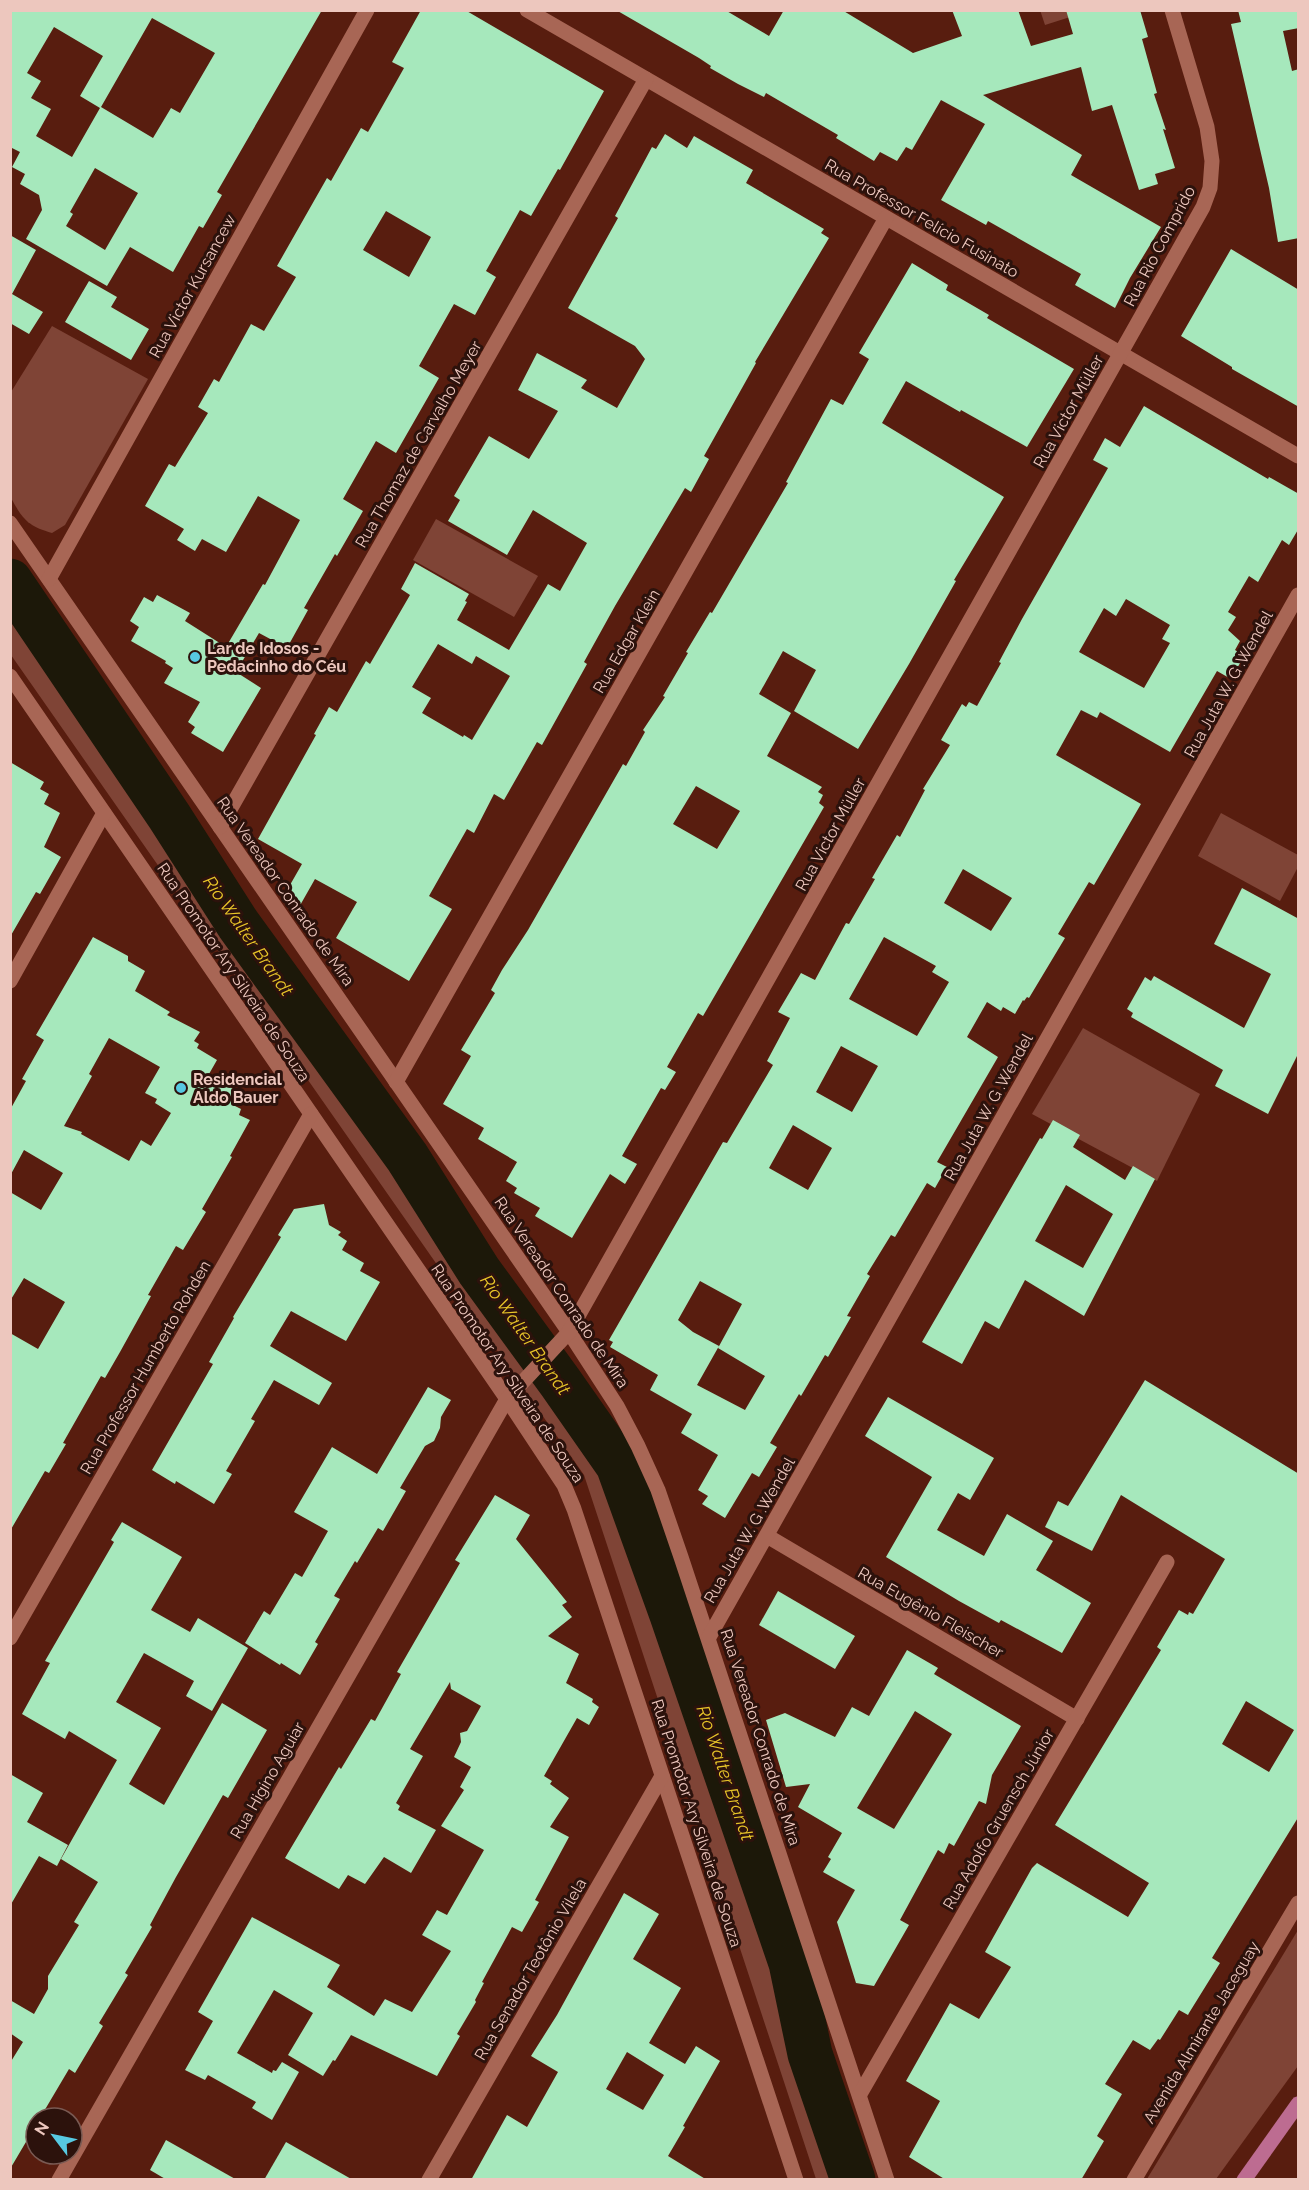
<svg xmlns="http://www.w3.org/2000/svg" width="1309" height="2190" font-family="Raleway,sans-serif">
<rect width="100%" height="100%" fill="#581d0f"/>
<g fill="#7f4436">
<path d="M1040,10L1089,11L1045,25Z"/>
<path d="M52,326L148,379L65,525L52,533C28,526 23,520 11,498V392Z"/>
<path d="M436,519L538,576L514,617L413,560Z"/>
<path d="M10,560L634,1481L871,2179H816L584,1475L11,655Z"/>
<path d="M1221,813L1298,855V867L1280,901L1198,856Z"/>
<path d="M1083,1028L1200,1094L1157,1181L1032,1114Z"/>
<path d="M1298,1930V2066L1216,2179H1147Z"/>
</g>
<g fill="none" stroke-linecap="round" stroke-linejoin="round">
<path stroke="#1c1809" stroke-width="45" d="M10,581L169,816L238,924L407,1157L479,1271L560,1382L618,1465L672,1615L791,1963L810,2054L853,2180"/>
</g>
<g fill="#a6e8bc" fill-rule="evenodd">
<path d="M10,10H322L217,192L222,195L203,228L199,226L173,272L130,247L107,286L26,239L42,210L39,195L20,184L25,174L12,167L20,152L10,147ZM152,18L215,53L180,113L171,108L153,138L101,107ZM54,27L103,56L80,96L100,108L72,157L36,136L51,109L31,98L41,81L27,73ZM95,168L138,193L105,250L66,226L73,214L70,212Z"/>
<path d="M421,10H465L604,91L560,170L558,169L531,216L520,210L486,271L496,277L475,315L454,304L419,366L439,378L396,453L376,441L343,499L363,511L337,556L335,554L304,608L308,610L287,648L259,633L236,672L261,688L223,752L191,733L195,727L188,722L200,702L164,683L173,668L165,663L166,661L131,641L139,627L130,621L144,597L153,602L157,595L190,613L185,621L226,647L263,584L265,585L300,520L258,496L226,552L202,539L195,551L177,540L184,529L145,506L169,464L175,467L208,413L198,407L214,379L219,382L251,324L264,331L296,277L277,266L327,178L331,181L361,128L368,132L404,68L392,62ZM386,211L431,237L409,277L363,250Z"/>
<path d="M616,10H725L769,36L784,10H842L913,53L962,36L952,10H1018L1031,46L1073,34L1066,10H1140L1148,37L1142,39L1157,93L1154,94L1166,130L1163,129L1175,168L1155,174L1158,184L1139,190L1112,105L1092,111L1081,67L983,95L1082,155L1071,175L1161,227L1130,278L1115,308L1075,285L1081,274L988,221L986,225L941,200L985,124L941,100L912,150L906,147L897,161L880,152L874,161L836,138L838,135L766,93L764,97L738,84L710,68L711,66L699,58Z"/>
<path d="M1238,10H1299V28L1283,31L1292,71L1299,69V238L1278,242L1269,188L1231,24L1241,22Z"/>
<path d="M665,134L687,148L694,136L753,170L746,183L824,229L821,233L829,238L755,362L756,363L704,456L709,459L691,492L685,488L615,606L584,662L587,664L542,745L537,742L504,800L494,794L474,833L467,829L429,896L452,909L409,981L336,938L357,902L315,879L294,916L282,899L302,864L258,839L316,735L314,734L329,707L337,712L366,661L370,664L410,595L401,589L415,563L469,594L465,601L467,602L457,620L509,650L548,584L560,591L587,543L533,510L507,555L448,521L460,500L454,496L489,436L529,459L558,411L518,390L537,353L587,380L581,388L617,408L645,359L635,346L568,308L618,218L615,216L652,147L656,149ZM438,644L472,664L476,656L510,676L472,740L464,735L463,737L422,713L431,698L412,687Z"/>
<path d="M10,235L36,250L12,294L43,312L29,334L10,323Z"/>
<path d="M1231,249L1299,290V407L1232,369V367L1181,336Z"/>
<path d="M912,263L948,285L946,290L989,315L987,318L1074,369L1027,447L961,410L960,412L906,381L882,423L1004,497L954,580L956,581L909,664L858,749L794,711L816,670L783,651L759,694L791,713L767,756L822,787L818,792L823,795L819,803L824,807L703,1016L698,1013L667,1067L676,1072L665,1090L661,1088L622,1156L637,1164L625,1184L610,1174L572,1238L535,1216L540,1208L514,1193L517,1188L506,1181L517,1162L478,1139L484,1128L443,1104L471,1056L461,1050L495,993L491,990L502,970L528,930L623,764L626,766L645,732L643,730L665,697L663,696L688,653L686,652L710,612L712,613L788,483L786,482L831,399L843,405L869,359L859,353ZM696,786L740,811L717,849L673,824Z"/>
<path d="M89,281L117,297L111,307L149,329L131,360L65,322Z"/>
<path d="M1144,406L1268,479L1269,477L1299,494V528L1289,545L1282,540L1258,582L1249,576L1228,612L1236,617L1228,630L1240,641L1235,650L1244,656L1231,679L1217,671L1170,752L1100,712L1097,718L1081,710L1056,755L1141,804L1094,885L1089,882L1058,934L1065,938L1029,998L1027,997L1024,1001L1023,1000L1015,1014L1003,1007L1001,1011L987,1002L967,1037L998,1057L937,1162L947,1167L935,1188L927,1183L895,1237L891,1235L867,1274L870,1276L847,1316L851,1317L828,1357L825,1355L801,1396L799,1394L770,1443L777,1447L759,1477L752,1473L725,1518L702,1504L708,1496L698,1490L718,1455L681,1433L692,1414L650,1390L658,1375L610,1347L613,1342L609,1340L723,1142L727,1143L773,1065L767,1061L790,1018L778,1012L801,973L815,980L846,923L849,924L875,879L872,878L897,835L900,837L925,790L923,789L950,745L941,740L962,704L966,707L969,702L977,706L1001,663L999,662L1022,619L1108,468L1093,460L1105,438L1120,447ZM1126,599L1170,625L1162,639L1170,643L1144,688L1079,652L1104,608L1116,616ZM963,869L1012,898L991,931L944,903ZM884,937L936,966L932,972L949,982L917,1036L849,999ZM841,1046L878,1066L852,1112L816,1092ZM793,1125L832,1148L808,1190L769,1168ZM700,1281L742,1304L718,1348L765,1376L745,1410L697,1385L719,1346L693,1332L678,1320Z"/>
<path d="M10,762L44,782L40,789L49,794L44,804L60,813L44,847L61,857L40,894L36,892L10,937Z"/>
<path d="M1242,888L1299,919V1052L1268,1114L1215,1086L1223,1070L1131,1017L1133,1013L1127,1009L1145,977L1151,981L1154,976L1244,1028L1271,974L1214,944Z"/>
<path d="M93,937L128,956V961L145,971L135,991L170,1012L167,1015L200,1032L194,1041L199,1044L197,1048L217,1060L209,1074L238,1092L231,1104L241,1109L239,1115L250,1120L230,1156L232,1157L202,1209L206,1212L183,1250L176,1246L148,1295L151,1296L120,1352L105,1378L101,1376L63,1443L66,1444L49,1473L45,1471L10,1531V1333L38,1349L65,1302L24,1278L10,1301V1192L41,1210L63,1173L24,1150L10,1176V1110L26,1081L22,1079L44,1040L36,1035ZM109,1038L160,1067L145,1093L157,1099L155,1103L171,1113L151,1146L141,1140L129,1161L81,1134L82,1132L64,1126L92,1076L89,1074Z"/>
<path d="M1053,1120L1080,1135L1073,1147L1125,1180L1133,1166L1155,1179L1084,1316L1025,1280L999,1329L985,1321L962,1364L922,1342L1040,1138L1042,1139ZM1066,1185L1113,1214L1083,1268L1035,1241Z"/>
<path d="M324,1204L329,1225L341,1232L338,1235L347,1241L342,1250L364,1263L360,1271L380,1282L346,1341L291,1311L270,1346L332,1383L319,1405L274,1380L251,1419L255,1421L226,1471L232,1474L214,1504L176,1481L175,1484L152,1470L213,1364L209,1362L234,1318L233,1317L281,1237L278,1235L294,1209Z"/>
<path d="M1145,1380L1299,1474V1816L1212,1958L1220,1963L1189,2013L1188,2015L1179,2010L1160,2040L1158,2039L1150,2050L1133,2040L1105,2084L1122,2094L1097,2136L1104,2141L1081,2180H946L909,2157L940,2101L906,2081L950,2003L979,2019L1011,1967L985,1952L1032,1868L1037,1863L1128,1917L1149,1883L1055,1825L1161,1650L1157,1647L1179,1610L1188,1615L1189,1612L1193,1614L1225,1559L1121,1495L1092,1551L1045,1527L1058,1501L1068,1506ZM1246,1701L1294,1730L1269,1772L1222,1744Z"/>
<path d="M428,1387L451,1400L441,1417L440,1428L434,1441L425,1446L400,1488L406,1491L383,1531L378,1528L357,1563L355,1561L334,1596L340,1599L315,1642L318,1644L300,1675L281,1663L280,1665L245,1643L264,1611L270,1615L295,1573L302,1577L328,1531L294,1512L332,1447L377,1474Z"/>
<path d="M888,1397L994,1458L970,1500L958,1493L937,1530L984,1556L1007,1514L1053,1541L1036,1570L1091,1603L1062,1653L1001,1620L999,1623L959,1601L886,1557L932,1477L865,1436Z"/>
<path d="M495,1495L530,1515L516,1539L567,1602L562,1605L572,1617L548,1636L579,1654L566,1683L593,1699L592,1702L599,1707L589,1725L577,1718L544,1776L552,1781L550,1784L569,1798L550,1827L569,1837L535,1900L539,1902L522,1932L512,1927L482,1982L484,1983L475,2000L476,2002L457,2034L460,2036L437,2076L351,2035L335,2061L333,2060L323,2076L288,2055L313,2013L274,1990L237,2053L272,2073L273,2070L276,2071L282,2062L299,2072L272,2120L252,2108L256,2102L208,2075L205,2080L185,2070L213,2021L198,2012L252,1917L340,1965L327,1987L374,2016L385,1999L412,2012L451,1951L422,1935L437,1910L447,1915L484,1850L441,1826L464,1790L460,1787L471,1767L454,1757L461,1742L460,1733L467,1731L481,1706L451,1689L450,1682L410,1749L423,1756L396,1803L400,1806L398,1810L436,1830L411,1873L384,1857L365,1884L348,1875L339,1889L285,1858L339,1767L341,1769L371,1719L375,1721L401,1674L397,1672L460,1563L455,1560Z"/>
<path d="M122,1522L182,1557L151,1610L190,1632L198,1618L248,1648L212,1711L186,1696L194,1681L144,1653L116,1702L161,1728L129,1784L164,1805L222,1703L267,1730L228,1798L223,1795L176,1877L150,1925L152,1927L125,1973L128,1975L99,2023L103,2026L75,2073L69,2069L40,2118H36V2125L10,2169V2063L23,2042L10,2033V2000L34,2014L48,1989V1976L79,1925L74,1922L98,1882L61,1859L117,1760L69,1731L65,1739L22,1714L50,1663L45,1661L114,1542L111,1540Z"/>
<path d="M778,1591L855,1636L835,1669L759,1625Z"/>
<path d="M907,1650L938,1668L934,1674L1021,1726L992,1775L986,1804L979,1801L954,1846L949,1843L944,1854L938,1850L900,1920L909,1925L874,1986L856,1983L837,1922L855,1890L823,1872L831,1859L828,1857L842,1833L798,1807L810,1784L786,1787L766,1720L785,1713L835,1737L852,1707L869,1716ZM915,1711L952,1734L894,1829L857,1808Z"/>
<path d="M10,1774L43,1793L27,1822L68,1845L57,1866L39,1856L10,1906Z"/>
<path d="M624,1893L659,1914L633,1959L681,1988L649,2043L685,2064L696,2046L720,2061L683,2126L685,2127L668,2156L707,2180H471L507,2115L527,2127L558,2072L531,2056L557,2015ZM627,2052L664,2075L643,2110L606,2089Z"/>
<path d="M166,2140L237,2180H167L150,2170Z"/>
<path d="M286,2142L353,2180H264Z"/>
</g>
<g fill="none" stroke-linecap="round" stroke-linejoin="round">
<g stroke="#a86655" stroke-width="15">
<path d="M527,10L1298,456"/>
<path d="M10,523L569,1332L617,1406L638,1446L658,1490L681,1557L887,2180"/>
<path d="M49,579L367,10"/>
<path d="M10,676L507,1399L564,1485L574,1509L796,2180"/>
<path d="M220,827L646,79"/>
<path d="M10,981L104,813"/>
<path d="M396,1082L886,218"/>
<path d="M767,1536L1077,1719"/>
<path d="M709,1637L1298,595"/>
<path d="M10,1638L311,1114"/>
<path d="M860,2094L1167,1562"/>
<path d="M59,2180L507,1399L569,1332L1203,207L1210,188L1212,161L1207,127L1172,10"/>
<path d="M429,2180L662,1776"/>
<path d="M1134,2180L1298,1903"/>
</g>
<path stroke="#bd6c91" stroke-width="15" d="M1244,2180L1298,2104"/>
</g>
<g fill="#57c9e2" stroke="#2c120c" stroke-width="2">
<circle cx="195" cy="657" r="6"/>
<circle cx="181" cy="1088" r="6"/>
</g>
<g text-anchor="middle" stroke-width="6" stroke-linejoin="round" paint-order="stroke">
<g font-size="16" fill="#edc7be" stroke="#2c120c">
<text transform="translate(922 218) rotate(30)" y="6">Rua Professor Felício Fusinato</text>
<text transform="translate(1159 246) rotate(-62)" y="6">Rua Rio Comprido</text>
<text transform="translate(192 286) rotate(-61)" y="6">Rua Victor Kursancew</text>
<text transform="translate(1068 411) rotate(-61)" y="6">Rua Victor Müller</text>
<text transform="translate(418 444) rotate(-60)" y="6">Rua Thomaz de Carvalho Meyer</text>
<text transform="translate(626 641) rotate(-60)" y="6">Rua Edgar Klein</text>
<text transform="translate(1228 684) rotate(-61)" y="6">Rua Juta W. G .Wendel</text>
<text transform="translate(830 834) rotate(-61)" y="6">Rua Victor Müller</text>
<text transform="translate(286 891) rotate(55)" y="6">Rua Vereador Conrado de Mira</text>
<text transform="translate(234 972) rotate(56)" y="6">Rua Promotor Ary Silveira de Souza</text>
<text transform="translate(988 1107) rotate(-61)" y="6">Rua Juta W. G .Wendel</text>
<text transform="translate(562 1292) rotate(56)" y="6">Rua Vereador Conrado de Mira</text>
<text transform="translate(145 1367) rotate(-60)" y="6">Rua Professor Humberto Rohden</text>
<text transform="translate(508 1373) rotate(56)" y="6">Rua Promotor Ary Silveira de Souza</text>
<text transform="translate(749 1530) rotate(-60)" y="6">Rua Juta W. G .Wendel</text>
<text transform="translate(931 1612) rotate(30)" y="6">Rua Eugênio Fleischer</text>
<text transform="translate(761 1737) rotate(72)" y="6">Rua Vereador Conrado de Mira</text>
<text transform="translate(267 1780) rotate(-60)" y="6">Rua Higino Aguiar</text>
<text transform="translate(998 1819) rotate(-60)" y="6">Rua Adolfo Gruensch Júnior</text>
<text transform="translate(697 1823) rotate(72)" y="6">Rua Promotor Ary Silveira de Souza</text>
<text transform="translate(530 1969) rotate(-60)" y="6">Rua Senador Teotônio Vilela</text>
<text transform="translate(1201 2032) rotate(-59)" y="6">Avenida Almirante Jaceguay</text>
</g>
<g font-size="16" font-weight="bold" fill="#edc7be" stroke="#2c120c" text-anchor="start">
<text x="207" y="654">Lar de Idosos -<tspan x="207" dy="18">Pedacinho do Céu</tspan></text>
<text x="193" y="1085">Residencial<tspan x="193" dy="18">Aldo Bauer</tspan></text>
</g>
<g font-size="18" font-style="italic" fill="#e8c529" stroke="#2c120c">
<text transform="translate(248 936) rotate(55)" y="6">Rio Walter Brandt</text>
<text transform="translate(525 1335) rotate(55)" y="6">Rio Walter Brandt</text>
<text transform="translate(725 1773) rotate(71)" y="6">Rio Walter Brandt</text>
</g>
</g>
<rect width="1309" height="2190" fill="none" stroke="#edc7be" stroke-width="24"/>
<g transform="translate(54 2136) rotate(302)"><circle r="28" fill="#2c120c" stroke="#795a53" stroke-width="1.5"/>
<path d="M0-4.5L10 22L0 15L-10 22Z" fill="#57c9e2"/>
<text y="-9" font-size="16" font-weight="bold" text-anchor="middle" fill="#edc7be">N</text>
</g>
</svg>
